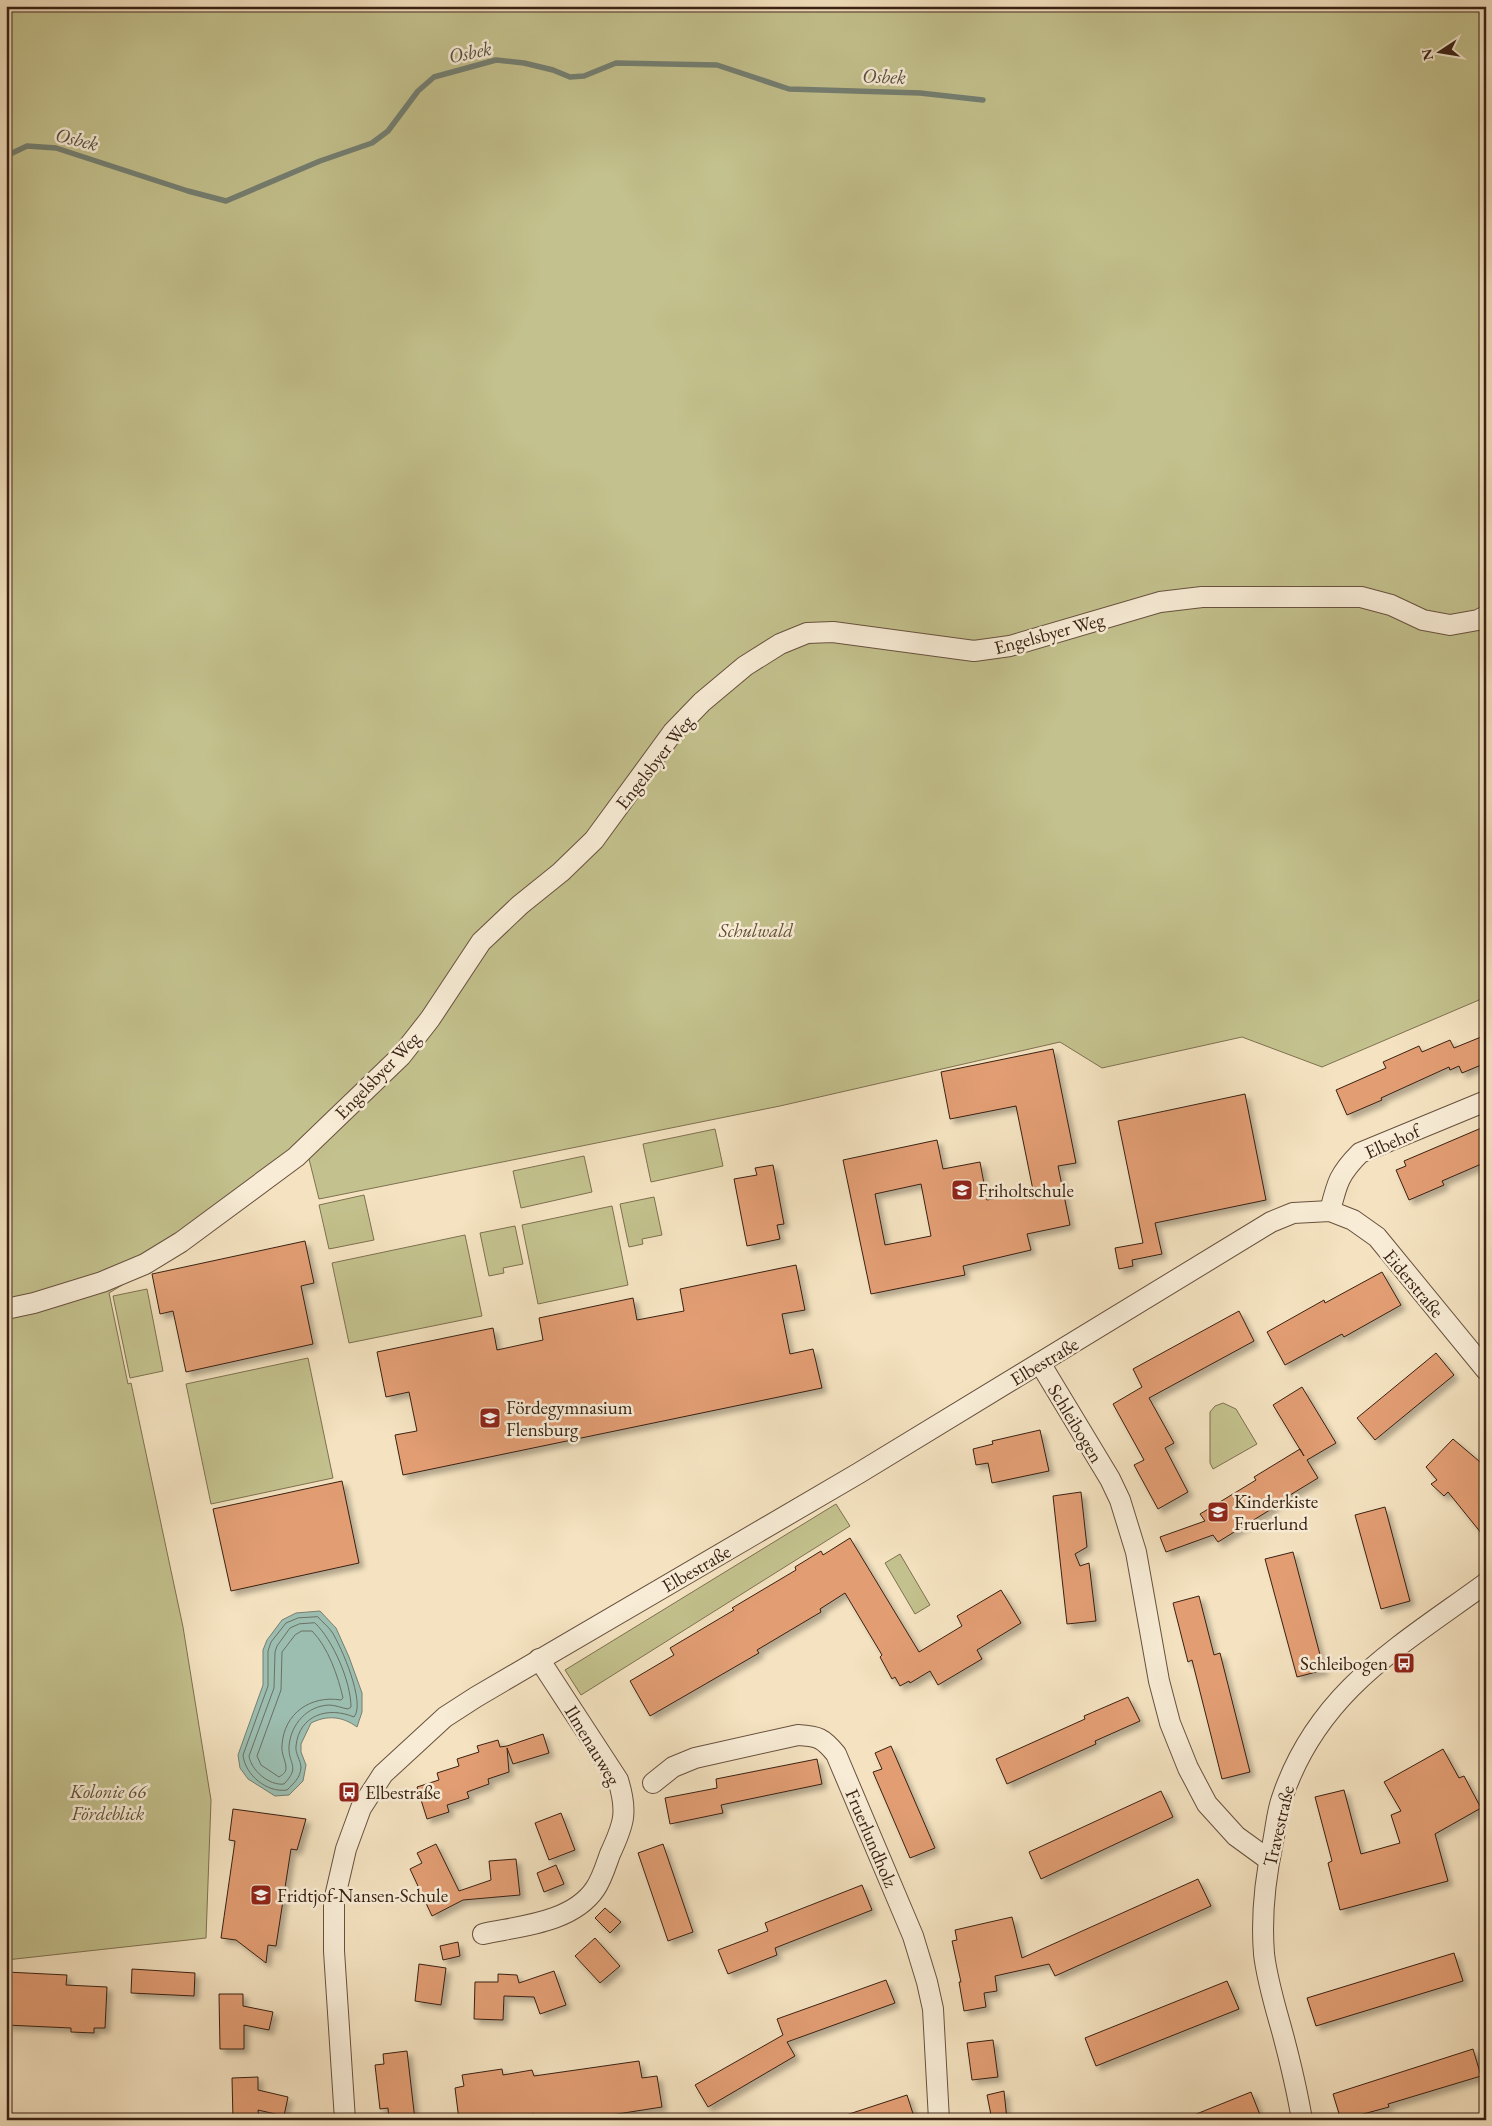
<svg xmlns="http://www.w3.org/2000/svg" width="1492" height="2126" font-family="'EB Garamond',serif">
<defs>
<filter id="shadow"><feDropShadow dx="4.5" dy="4.5" stdDeviation="2.5" flood-color="#0004"/></filter>
</defs>
<rect width="100%" height="100%" fill="#f4e2c0"/>
<filter id="stains"><feTurbulence type="fractalNoise" baseFrequency=".004" numOctaves="4"/><feColorMatrix values="0 0 0 0 .2 0 0 0 0 .09 0 0 0 0 .02 0 0 0 .5 -.17"/></filter>
<radialGradient id="worn" r=".72"><stop offset=".6" stop-color="#630" stop-opacity="0"/><stop offset="1" stop-color="#630" stop-opacity=".3"/></radialGradient>
<g fill="#c3c18d" stroke="#7e7150">
<path d="M6,6H1486V997L1322,1067L1242,1037L1102,1068L1060,1042L780,1106L319,1199L308,1155L181,1249L109,1293L128,1384L131,1383L183,1627L211,1800L206,1938L6,1960Z"/>
<path d="M715,1129L723,1166L651,1182L643,1144Z"/>
<path d="M584,1156L592,1192L521,1208L513,1171Z"/>
<path d="M364,1195L374,1240L329,1249L319,1205Z"/>
<path d="M654,1197L662,1235L642,1239L643,1244L629,1247L620,1204Z"/>
<path d="M612,1206L628,1285L538,1304L522,1225Z"/>
<path d="M515,1226L523,1264L503,1268L504,1273L489,1276L480,1233Z"/>
<path d="M465,1235L482,1316L349,1343L332,1263Z"/>
<path d="M147,1289L163,1371L130,1378L113,1296Z"/>
<path d="M308,1358L333,1478L211,1504L186,1384Z"/>
<path d="M1223,1403L1236,1409L1257,1444L1213,1469L1210,1463V1412L1215,1406Z"/>
<path d="M836,1504L850,1526L581,1695L565,1670Z"/>
<path d="M900,1554L930,1605L915,1614L885,1563Z"/>
</g>
<path fill="#9cbeb1" stroke="#747f72" d="M320,1611L336,1628L349,1657L362,1693V1712L357,1727C342,1716 327,1715 311,1723L301,1744V1752L306,1765L303,1781L289,1795L275,1796L248,1779L240,1768L238,1755L263,1685V1650L267,1640L282,1620L296,1613Z"/>
<g fill="none" stroke-linecap="round" stroke-linejoin="round">
<g stroke="#6a7062" stroke-width="1">
<path d="M318,1617C322,1622 328,1626 332,1632C341,1646 366,1703 354,1717C328,1706 299,1715 296,1746C295,1754 301,1760 301,1768C300,1778 294,1783 287,1790C267,1793 245,1775 243,1755L268,1686V1651L271,1642L286,1623L298,1618Z"/>
<path d="M315,1623C333,1640 351,1682 351,1707L348,1709C342,1708 335,1705 329,1705C307,1706 291,1724 289,1746C288,1765 301,1766 284,1784C269,1786 251,1770 249,1756L274,1688L275,1652L277,1646L290,1628L299,1624Z"/>
<path d="M302,1631H312C328,1647 338,1676 343,1698L341,1700C311,1695 284,1713 282,1745C281,1754 286,1761 286,1768C286,1773 282,1775 279,1777L261,1765L257,1756L281,1690L282,1652L295,1635Z"/>
</g>
<path stroke="#747f72" stroke-width="5.5" d="M6,156L27,146L56,148L188,191L226,201L320,161L372,143L388,131L418,91L434,77L496,60L524,63L553,70L570,77L584,76L616,63L717,65L789,89L920,93L983,100"/>
</g>
<g fill="#e29d73" stroke="#392113" fill-rule="evenodd" filter="url(#shadow)">
<path d="M1481,1037L1486,1047V1063L1462,1073L1459,1066L1450,1070L1449,1067L1381,1098L1382,1100L1347,1115L1336,1090L1386,1068L1383,1062L1419,1046L1422,1052L1450,1040L1454,1048Z"/>
<path d="M1053,1049L1076,1163L1058,1166L1070,1225L1027,1234L1031,1250L963,1266L965,1275L871,1294L843,1160L937,1140L943,1169L980,1162L987,1200L1033,1190L1016,1106L950,1119L941,1072ZM921,1184L931,1236L885,1245L875,1194Z"/>
<path d="M1245,1094L1266,1200L1155,1223L1162,1254L1132,1260L1133,1266L1119,1269L1115,1248L1143,1243L1118,1121Z"/>
<path d="M1486,1126V1162L1442,1181L1444,1185L1409,1200L1396,1170L1406,1166L1404,1161Z"/>
<path d="M773,1165L784,1224L777,1225L780,1239L747,1246L734,1179L757,1175L755,1168Z"/>
<path d="M305,1241L314,1283L301,1286L313,1344L186,1372L173,1311L160,1314L152,1274Z"/>
<path d="M796,1265L805,1310L782,1314L790,1354L813,1349L822,1388L403,1475L395,1435L417,1431L409,1392L386,1397L377,1352L493,1328L497,1350L543,1340L539,1318L633,1298L637,1320L684,1311L680,1289Z"/>
<path d="M1382,1272L1401,1305L1344,1337L1342,1334L1285,1365L1267,1332L1324,1300L1325,1303Z"/>
<path d="M1239,1311L1254,1341L1149,1398L1174,1443L1165,1448L1188,1492L1158,1509L1134,1465L1144,1460L1113,1404L1142,1387L1133,1369Z"/>
<path d="M1436,1353L1454,1375L1375,1440L1357,1418Z"/>
<path d="M1302,1387L1336,1443L1307,1460L1318,1478L1272,1506L1273,1508L1218,1542L1213,1535L1166,1552L1160,1537L1205,1521L1200,1514L1256,1480L1254,1477L1300,1449L1304,1456L1273,1405Z"/>
<path d="M1040,1430L1049,1471L992,1483L988,1463L976,1465L973,1449L993,1444L992,1441Z"/>
<path d="M1453,1439L1486,1467V1539L1448,1492L1444,1496L1431,1484L1437,1480L1426,1467Z"/>
<path d="M342,1481L359,1563L231,1591L213,1509Z"/>
<path d="M1081,1492L1087,1547L1075,1554L1080,1566L1089,1563L1096,1621L1067,1624L1053,1496Z"/>
<path d="M1385,1507L1410,1601L1381,1609L1355,1515Z"/>
<path d="M850,1538L919,1652L962,1626L957,1616L1001,1590L1021,1623L977,1650L982,1659L938,1685L930,1671L910,1683L909,1681L900,1686L895,1677L892,1679L880,1657L882,1655L845,1593L820,1609L821,1612L757,1650L759,1653L650,1716L630,1681L674,1655L670,1648L734,1610L732,1608L796,1570L795,1567L821,1551L823,1555Z"/>
<path d="M1293,1552L1324,1670L1297,1677L1265,1559Z"/>
<path d="M1199,1596L1214,1655L1220,1653L1250,1772L1222,1779L1192,1660L1188,1662L1173,1603Z"/>
<path d="M1128,1697L1140,1721L1095,1741L1096,1744L1007,1784L996,1759L1085,1719L1084,1716Z"/>
<path d="M543,1734L549,1753L513,1764L507,1748L509,1772L488,1779L489,1784L467,1792L469,1798L447,1805L449,1812L427,1819L417,1787L439,1780L437,1773L459,1766L457,1759L479,1752L477,1746L498,1740L500,1747L507,1746Z"/>
<path d="M891,1746L935,1848L910,1858L873,1772L882,1769L875,1753Z"/>
<path d="M1443,1749L1459,1778L1464,1776L1481,1808L1435,1834L1448,1881L1340,1910L1328,1863L1332,1861L1315,1797L1344,1790L1361,1854L1400,1843L1391,1815L1401,1811L1384,1782Z"/>
<path d="M817,1759L822,1784L721,1805L723,1813L670,1824L665,1798L717,1788L716,1779Z"/>
<path d="M1161,1791L1173,1817L1041,1879L1029,1852Z"/>
<path d="M233,1809L306,1819L297,1850L291,1849L276,1946L268,1945L266,1963L236,1940L221,1938L235,1841L229,1840Z"/>
<path d="M561,1813L575,1850L549,1860L535,1823Z"/>
<path d="M436,1844L459,1891L491,1880L489,1861L516,1859L520,1895L463,1900L432,1916L410,1869L422,1863L417,1853Z"/>
<path d="M663,1844L693,1932L668,1941L638,1853Z"/>
<path d="M556,1865L564,1884L544,1892L537,1873Z"/>
<path d="M1198,1879L1211,1906L1055,1976L1049,1964L995,1976L997,1991L984,1993L986,2007L964,2011L959,1982H961L952,1941L957,1940L955,1930L1012,1917L1022,1958Z"/>
<path d="M862,1885L872,1910L775,1948L777,1955L728,1974L718,1950L768,1931L765,1923Z"/>
<path d="M605,1908L621,1922L610,1933L595,1918Z"/>
<path d="M595,1938L620,1966L600,1983L575,1956Z"/>
<path d="M458,1942L460,1956L443,1960L440,1946Z"/>
<path d="M1454,1953L1463,1981L1316,2026L1307,1998Z"/>
<path d="M419,1964L446,1968L441,2005L415,2001Z"/>
<path d="M132,1969L195,1973L194,1996L131,1993Z"/>
<path d="M554,1971L566,2005L540,2014L534,1997L504,1996L503,2020L474,2019L475,1982H498V1974L517,1975L519,1983Z"/>
<path d="M6,1972L67,1975L66,1985L107,1987L105,2028H94V2033L71,2032V2028L6,2025Z"/>
<path d="M886,1980L895,2003L787,2042L795,2056L708,2107L695,2085L783,2035L777,2019Z"/>
<path d="M1227,1981L1239,2009L1096,2066L1085,2038Z"/>
<path d="M219,1994H243V2006L273,2012L269,2030L244,2025V2049H220Z"/>
<path d="M993,2040L998,2077L972,2080L967,2043Z"/>
<path d="M1473,2049L1481,2076L1388,2104L1389,2107L1341,2120L1333,2094Z"/>
<path d="M407,2051L415,2120H389L388,2108L380,2109L375,2065L384,2064L383,2054Z"/>
<path d="M639,2061L642,2078L657,2076L662,2107L579,2120H548L547,2115L535,2116L534,2114L493,2120H459L455,2088L464,2086L462,2075L502,2069L503,2075L532,2070L534,2076Z"/>
<path d="M258,2077V2090L288,2097L284,2116L258,2110L259,2120H233L232,2078Z"/>
<path d="M1004,2091L1007,2120H992L987,2095Z"/>
<path d="M1251,2092L1262,2120H1184V2119Z"/>
<path d="M907,2095L915,2120H841L840,2117Z"/>
</g>
<g fill="none" stroke-linecap="round" stroke-linejoin="round">
<g stroke="#68513e" stroke-width="22">
<g id="minor">
<path d="M1330,1211C1337,1183 1339,1174 1360,1153L1486,1101"/>
<path d="M6,1309L34,1303L102,1282L145,1264L181,1242L296,1157L401,1056L430,1019L481,942L520,905L561,872L594,840L673,732L702,702L745,666L780,644L807,633L833,632L974,651L1010,646L1160,602L1202,597H1361L1391,605L1423,620L1450,625L1478,620L1486,616"/>
<path d="M1040,1363L1110,1479L1120,1500L1136,1552L1159,1681L1170,1723L1188,1768L1207,1804L1236,1836L1269,1860"/>
<path d="M653,1783L673,1767L695,1758L798,1735C818,1736 823,1738 836,1754L913,1936L927,1982L933,2009L939,2120"/>
<path d="M483,1934C519,1926 572,1923 595,1889C602,1879 606,1865 610,1854C624,1824 628,1812 618,1780L539,1659"/>
<path d="M345,2120L334,1951V1901L346,1849L361,1808L383,1774L445,1717L476,1697L859,1473L1271,1222L1293,1213L1330,1211L1353,1220L1377,1237L1486,1370"/>
<path d="M1302,2120C1297,2090 1290,2061 1282,2031C1275,2006 1267,1980 1264,1954C1261,1916 1265,1879 1273,1842C1276,1827 1277,1812 1282,1798C1318,1691 1400,1646 1486,1583"/>
</g>
</g>
<use href="#minor" stroke="#f8ecd6" stroke-width="20"/>
</g>
<defs>
<g id="school-square" transform="scale(1.125)"><rect x="-9" y="-9" width="18" height="18" rx="4" fill="#8f2418" stroke="#f8ecd6"/><path d="M0-5L7-2L0 1L-7-2ZM-4 1L0 2.5L4 1V4Q0 6-4 4Z" fill="#fff"/></g>
<g id="bus-square" transform="scale(1.125)"><rect x="-9" y="-9" width="18" height="18" rx="4" fill="#8f2418" stroke="#f8ecd6"/><path d="M-5-6H5V4H4V6H2V4H-2V6H-4V4H-5ZM-3.5-4V0h7V-4ZM-3.5 1.2v1.5H-2V1.2ZM2 1.2v1.5H3.5V1.2Z" fill="#fff"/></g>
</defs>
<g fill-rule="evenodd">
<use href="#school-square" x="962" y="1190"/>
<use href="#school-square" x="490" y="1418"/>
<use href="#school-square" x="1218" y="1512"/>
<use href="#bus-square" x="1404" y="1663"/>
<use href="#bus-square" x="349" y="1792"/>
<use href="#school-square" x="261" y="1895"/>
</g>
<g text-anchor="middle" stroke-width="5" stroke-linejoin="round" paint-order="stroke">
<g font-size="19" fill="#392113" stroke="#f8ecd6">
<text transform="translate(1049 633) rotate(-15)" y="7">Engelsbyer Weg</text>
<text transform="translate(654 762) rotate(-52)" y="7">Engelsbyer Weg</text>
<text transform="translate(377 1075) rotate(-46)" y="7">Engelsbyer Weg</text>
<text transform="translate(1392 1141) rotate(-24)" y="7">Elbehof</text>
<text transform="translate(1414 1283) rotate(50)" y="7">Eiderstraße</text>
<text transform="translate(1044 1361) rotate(-31)" y="7">Elbestraße</text>
<text transform="translate(1076 1423) rotate(59)" y="7">Schleibogen</text>
<text transform="translate(696 1568) rotate(-30)" y="7">Elbestraße</text>
<text transform="translate(593 1745) rotate(59)" y="7">Ilmenauweg</text>
<text transform="translate(1278 1826) rotate(-77)" y="7">Travestraße</text>
<text transform="translate(872 1838) rotate(67)" y="7">Fruerlundholz</text>
</g>
<g font-size="19" font-style="italic" fill="#625138" stroke="#f8ecd6">
<text x="756" y="937">Schulwald</text>
<text x="108" y="1798">Kolonie 66<tspan x="108" dy="22">Fördeblick</tspan></text>
</g>
<g font-size="19" fill="#392113" stroke="#f8ecd6" text-anchor="start">
<text x="978" y="1197">Friholtschule</text>
<text x="506" y="1414">Fördegymnasium<tspan x="506" dy="22">Flensburg</tspan></text>
<text x="1234" y="1508">Kinderkiste<tspan x="1234" dy="22">Fruerlund</tspan></text>
<text x="1388" y="1670" text-anchor="end">Schleibogen</text>
<text x="365" y="1799">Elbestraße</text>
<text x="277" y="1902">Fridtjof-Nansen-Schule</text>
</g>
<g font-size="20" font-style="italic" fill="#575042" stroke="#f8ecd6">
<text transform="translate(470 52) rotate(-12)" y="7">Osbek</text>
<text transform="translate(884 76) rotate(2)" y="7">Osbek</text>
<text transform="translate(77 139) rotate(14)" y="7">Osbek</text>
</g>
</g>
<rect width="1492" height="2126" fill="none" stroke="#f4e2c0" stroke-width="25"/>
<rect x="8" y="8" width="1477" height="2111" fill="none" stroke="#392113" stroke-width="2.5"/>
<rect x="12" y="12" width="1467" height="2101" fill="none" stroke="#392113"/>
<g transform="translate(1440 52) rotate(258)" stroke="#f8ecd6" stroke-width="4" paint-order="stroke">
<path d="M0-4L9 19L0 12L-9 19Z" fill="#392113"/>
<text y="-8" font-size="14" font-weight="bold" text-anchor="middle" fill="#392113">N</text>
</g>
<rect width="100%" height="100%" filter="url(#stains)"/>
<rect width="100%" height="100%" fill="url(#worn)"/>
</svg>
